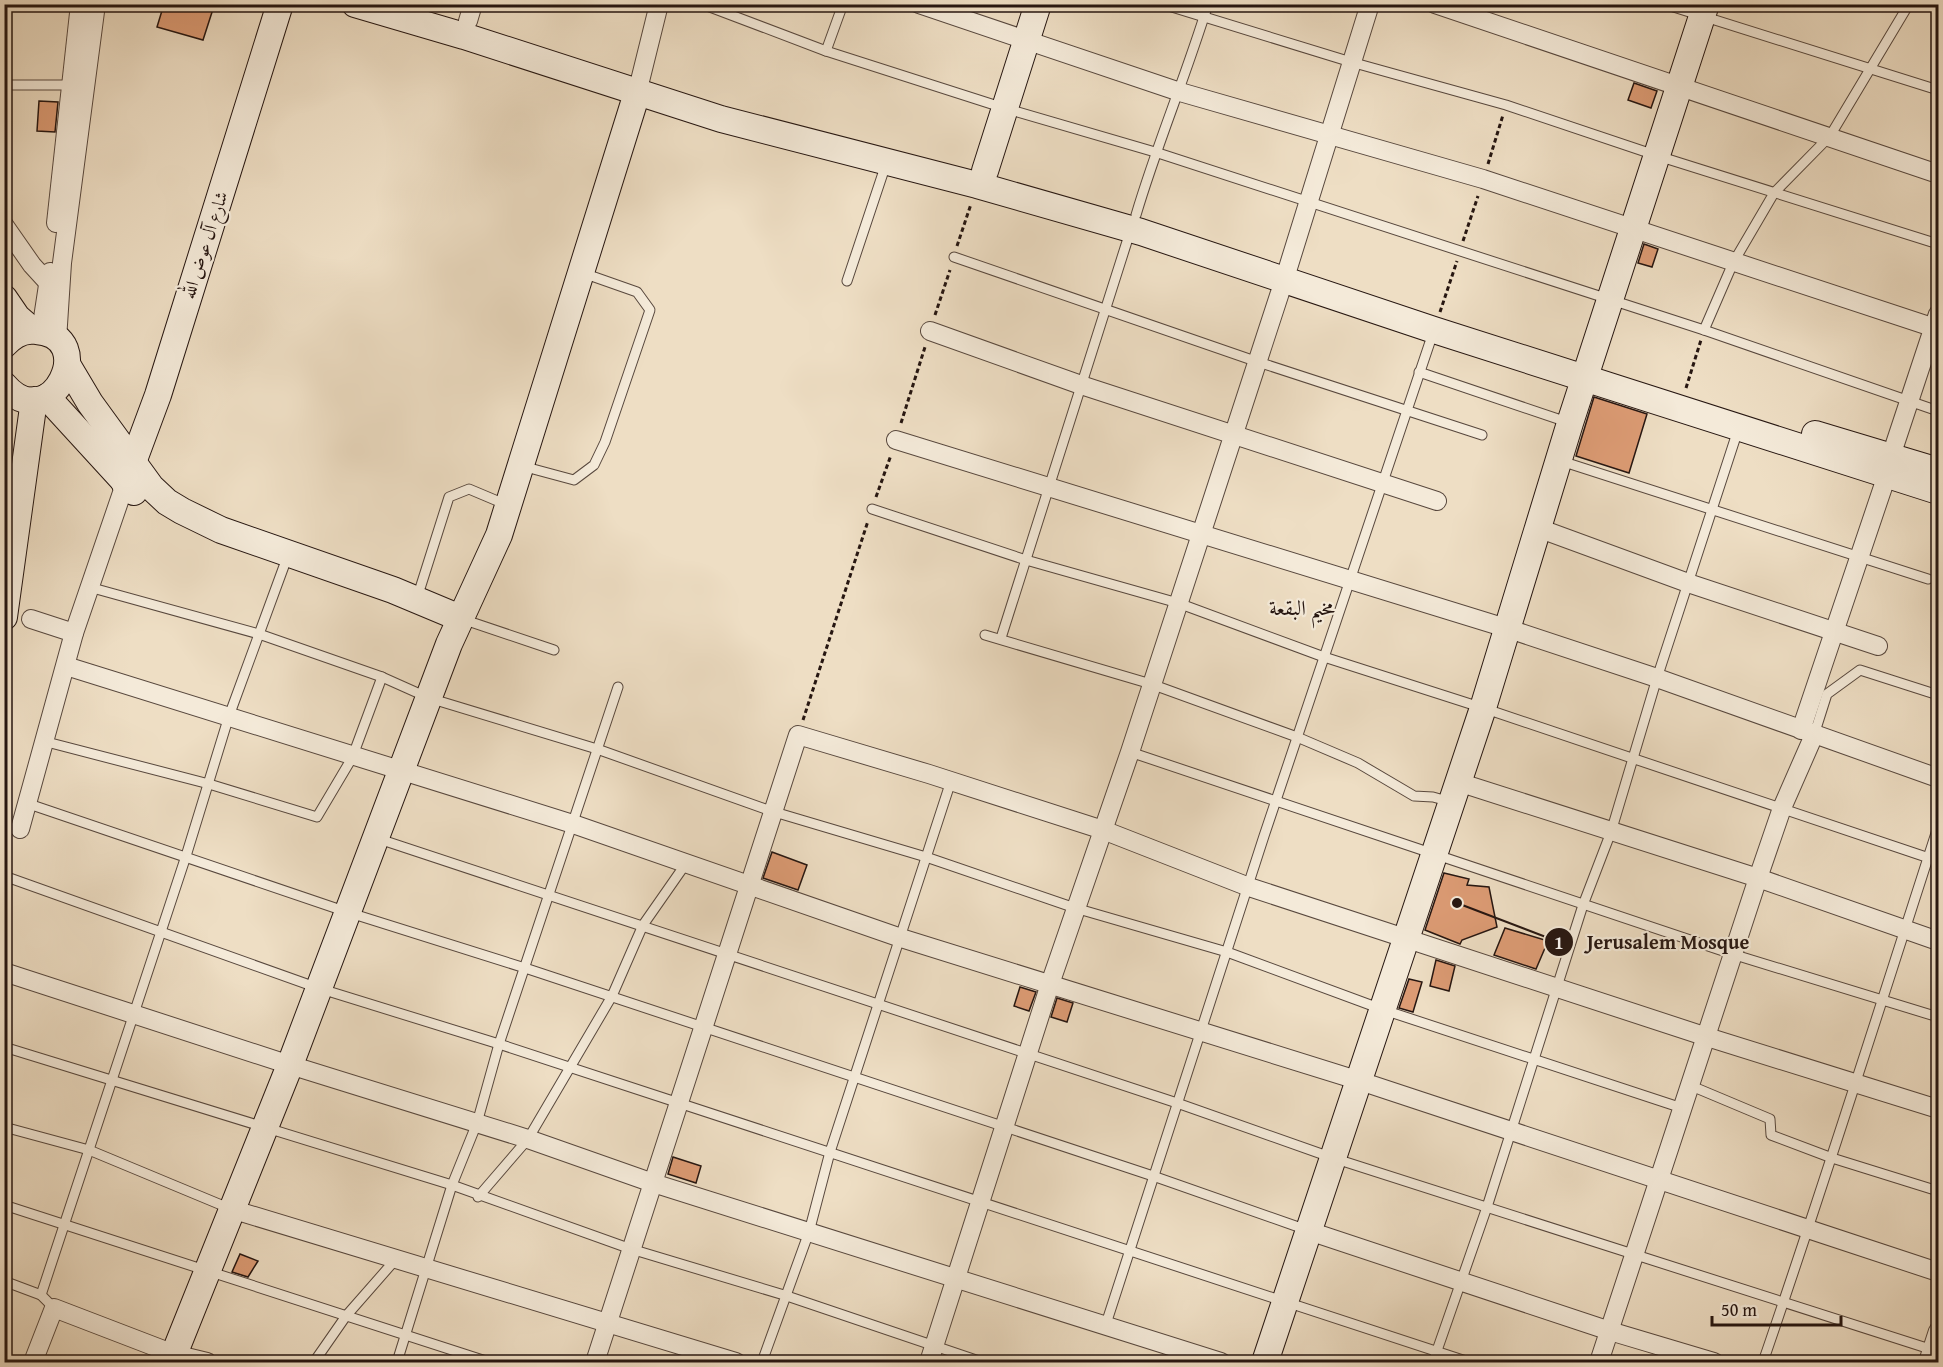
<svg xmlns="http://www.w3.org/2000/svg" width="1943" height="1367" font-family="'Gentium Book Plus',Amiri,serif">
<rect width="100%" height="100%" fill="#eedec4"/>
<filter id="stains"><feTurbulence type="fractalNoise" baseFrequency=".00333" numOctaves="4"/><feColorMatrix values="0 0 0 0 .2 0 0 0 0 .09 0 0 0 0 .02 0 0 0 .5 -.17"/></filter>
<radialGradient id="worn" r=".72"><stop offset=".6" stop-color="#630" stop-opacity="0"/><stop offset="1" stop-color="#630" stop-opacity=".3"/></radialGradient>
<g fill="#dc9b74" stroke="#261611" stroke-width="1.5">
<path d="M164,4H190L213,9L203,40L157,27Z"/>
<path d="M1634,83L1657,91L1651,108L1628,100Z"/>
<path d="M39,101L58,102L55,132L37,131Z"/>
<path d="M1644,244L1658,249L1652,267L1638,263Z"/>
<path d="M1594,397L1647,414L1629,473L1576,456Z"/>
<path d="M772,852L807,865L798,890L763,878Z"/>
<path d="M1444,873L1469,879L1467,885L1489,887L1497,927L1462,940L1460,944L1425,930Z"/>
<path d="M1505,928L1548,941L1536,969L1494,955Z"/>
<path d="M1436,960L1455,966L1449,991L1430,986Z"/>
<path d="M1409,979L1422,982L1413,1012L1399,1008Z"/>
<path d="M1020,987L1036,992L1029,1011L1014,1006Z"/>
<path d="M1057,998L1073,1003L1067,1022L1051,1017Z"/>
<path d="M673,1157L701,1166L696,1183L668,1174Z"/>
<path d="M240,1254L258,1261L248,1277L232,1272Z"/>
</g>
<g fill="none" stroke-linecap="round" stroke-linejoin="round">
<g stroke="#58483e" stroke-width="11">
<g id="lane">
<path d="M702,4L826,51L1004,108L1155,152L1704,330L1938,411"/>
<path d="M1162,4L1351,62L1506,105L1658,156L1938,244"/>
<path d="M1664,4L1938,90"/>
<path d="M826,51L843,4"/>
<path d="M4,85H70"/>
<path d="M1136,215C1157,144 1186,76 1208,4"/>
<path d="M954,257L1255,361L1482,435"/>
<path d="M847,281L886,164"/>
<path d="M1704,330L1733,263L1774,193L1830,136L1909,4"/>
<path d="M1419,372L1567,422"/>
<path d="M1561,461L1928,579"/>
<path d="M522,466L574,480L594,465L605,442L650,310L637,292L583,273"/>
<path d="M872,509L1026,560L1178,603L1324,657L1483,708L1938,861"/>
<path d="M89,587L259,634L382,677L429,698L597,749L771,811L926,857L1075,908L1227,952L1384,1010L1682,1108"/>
<path d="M417,598L449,497L469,489L507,505"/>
<path d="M462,619L554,650"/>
<path d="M985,635L1151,684L1297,737L1358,763L1414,796L1433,797L1451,802"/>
<path d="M1001,638L1130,232"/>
<path d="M1814,735L1827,694L1860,670L1938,695"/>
<path d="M43,741L209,784L317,817L352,758L382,677"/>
<path d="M1130,752L1732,954L1938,1017"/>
<path d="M26,803L347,912L525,968L1153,1176L1307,1230"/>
<path d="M376,838L1177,1103L1333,1158L1933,1350"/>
<path d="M4,876L318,988L499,1044L1469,1362"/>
<path d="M4,1047L452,1185L631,1249L784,1295L982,1362"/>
<path d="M1689,1085L1770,1119L1771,1135L1832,1158L1938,1191"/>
<path d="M4,1127L89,1150L231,1209"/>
<path d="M478,1197L528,1139L612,996L643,925L687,862"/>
<path d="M4,1205L489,1362"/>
<path d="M4,1284L9,1283L41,1295L54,1308"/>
<path d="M41,1295L186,856L229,716L284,566"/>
<path d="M1105,1327L1264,836L1433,333"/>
<path d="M314,1362L346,1316L396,1259"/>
<path d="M397,1362L452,1185L477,1123L499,1044L618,687"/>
<path d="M762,1362L809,1232L830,1152L951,781"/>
<path d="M1433,1362L1487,1207L1583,905L1611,832L1657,678L1738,430"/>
<path d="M1763,1362C1824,1185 1880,1006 1938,827"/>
</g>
</g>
<g stroke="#58483e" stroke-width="20">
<g id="street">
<path d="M919,4L1180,92L1483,179L1938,329"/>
<path d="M1435,4L1938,174"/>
<path d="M468,21L473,4"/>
<path d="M637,93L659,4"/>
<path d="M56,223L80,4"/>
<path d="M4,225L32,265L53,288"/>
<path d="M41,331L50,272"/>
<path d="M930,331L1081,385L1437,501"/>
<path d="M57,340L62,263L96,4"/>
<path d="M896,440L1506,628L1657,678L1938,778"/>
<path d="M1891,456L1938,314"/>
<path d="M1538,528L1688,583L1878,646"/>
<path d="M31,619L74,633"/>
<path d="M66,666L576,825L901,938L1360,1081L1938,1272"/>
<path d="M1801,730L1887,475"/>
<path d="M1458,782L1758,878L1938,941"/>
<path d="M20,829L74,633L125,484"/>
<path d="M4,972L290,1065L528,1139L653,1183L1221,1362"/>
<path d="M231,1209L736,1362"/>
<path d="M1309,1231L1610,1331L1714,1362"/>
<path d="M33,1362L54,1308L174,1354L207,1362"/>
<path d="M595,1362L798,735L929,774L1103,830L1249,887L1704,1036L1938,1109"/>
<path d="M929,1362L1050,984L1130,752L1288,268L1370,4"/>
<path d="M1599,1362L1758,878L1782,808L1814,735"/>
<path d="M1928,1362L1938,1331"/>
</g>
</g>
<g stroke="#261611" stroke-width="28">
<g id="secondary">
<path d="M355,4L464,36L721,119L977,185L1141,232L1434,330L1938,491"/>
<path d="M985,171L1038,4"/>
<path d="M4,298L17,317L32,330"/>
<path d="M4,345C13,335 23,329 36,331C101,335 51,440 4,385"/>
<path d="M68,366L90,403L151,487L167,502L182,511L221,530L393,590L460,618"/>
<path d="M47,397L134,492"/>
<path d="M1815,434L1938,471"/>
<path d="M125,484L158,395L280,4"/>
<path d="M4,617L34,400"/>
<path d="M171,1362L290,1065L449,644L499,535L637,93"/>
<path d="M1265,1362L1483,708L1570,423L1706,4"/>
</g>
</g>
<g stroke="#261611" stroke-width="3" stroke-dasharray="4.5 3" stroke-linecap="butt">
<path d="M1488,164L1503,115"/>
<path d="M1463,241L1478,196"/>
<path d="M957,246L971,204"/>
<path d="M1440,312L1457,261"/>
<path d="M935,315L950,270"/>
<path d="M1686,388L1701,340"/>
<path d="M901,423L925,347"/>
<path d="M876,497L891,455"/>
<path d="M803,720L868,521"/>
</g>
<use href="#lane" stroke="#f4ead9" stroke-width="9"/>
<use href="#street" stroke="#f4ead9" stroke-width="18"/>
<use href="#secondary" stroke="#f4ead9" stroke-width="26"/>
</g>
<g text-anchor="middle" stroke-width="4.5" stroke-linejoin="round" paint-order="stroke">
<g font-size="18" fill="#261611" stroke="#f4ead9">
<text transform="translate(205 245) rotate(-72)" y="6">شارع آل عوض الله</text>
</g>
<g font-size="21" fill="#261611" stroke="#f4ead9">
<text x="1302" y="615">مخيم البقعة</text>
</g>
</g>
<path fill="none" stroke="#261611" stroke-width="2" d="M1457 903L1559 942"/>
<g fill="#261611" stroke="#f4ead9" stroke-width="2">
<circle cx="1457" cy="903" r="6"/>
<circle cx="1559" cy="942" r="15"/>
</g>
<g font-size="18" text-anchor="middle" font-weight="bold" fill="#fff">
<text x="1559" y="949">1</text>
</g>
<g font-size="20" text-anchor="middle" font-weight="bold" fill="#261611" stroke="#f4ead9" stroke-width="4.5" stroke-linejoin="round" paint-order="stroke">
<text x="1668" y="949">Jerusalem Mosque</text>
</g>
<rect width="1943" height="1367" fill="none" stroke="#eedec4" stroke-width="24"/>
<rect x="6" y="6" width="1931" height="1355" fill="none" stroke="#261611" stroke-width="3"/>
<rect x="12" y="12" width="1919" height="1343" fill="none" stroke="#261611" stroke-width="1.5"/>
<path d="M1712 1316v9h129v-9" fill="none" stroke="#261611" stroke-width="3"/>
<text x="1721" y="1316" font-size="18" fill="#261611" stroke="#f4ead9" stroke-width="4.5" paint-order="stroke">50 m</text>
<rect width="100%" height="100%" filter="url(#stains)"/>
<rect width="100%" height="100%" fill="url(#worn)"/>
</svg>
